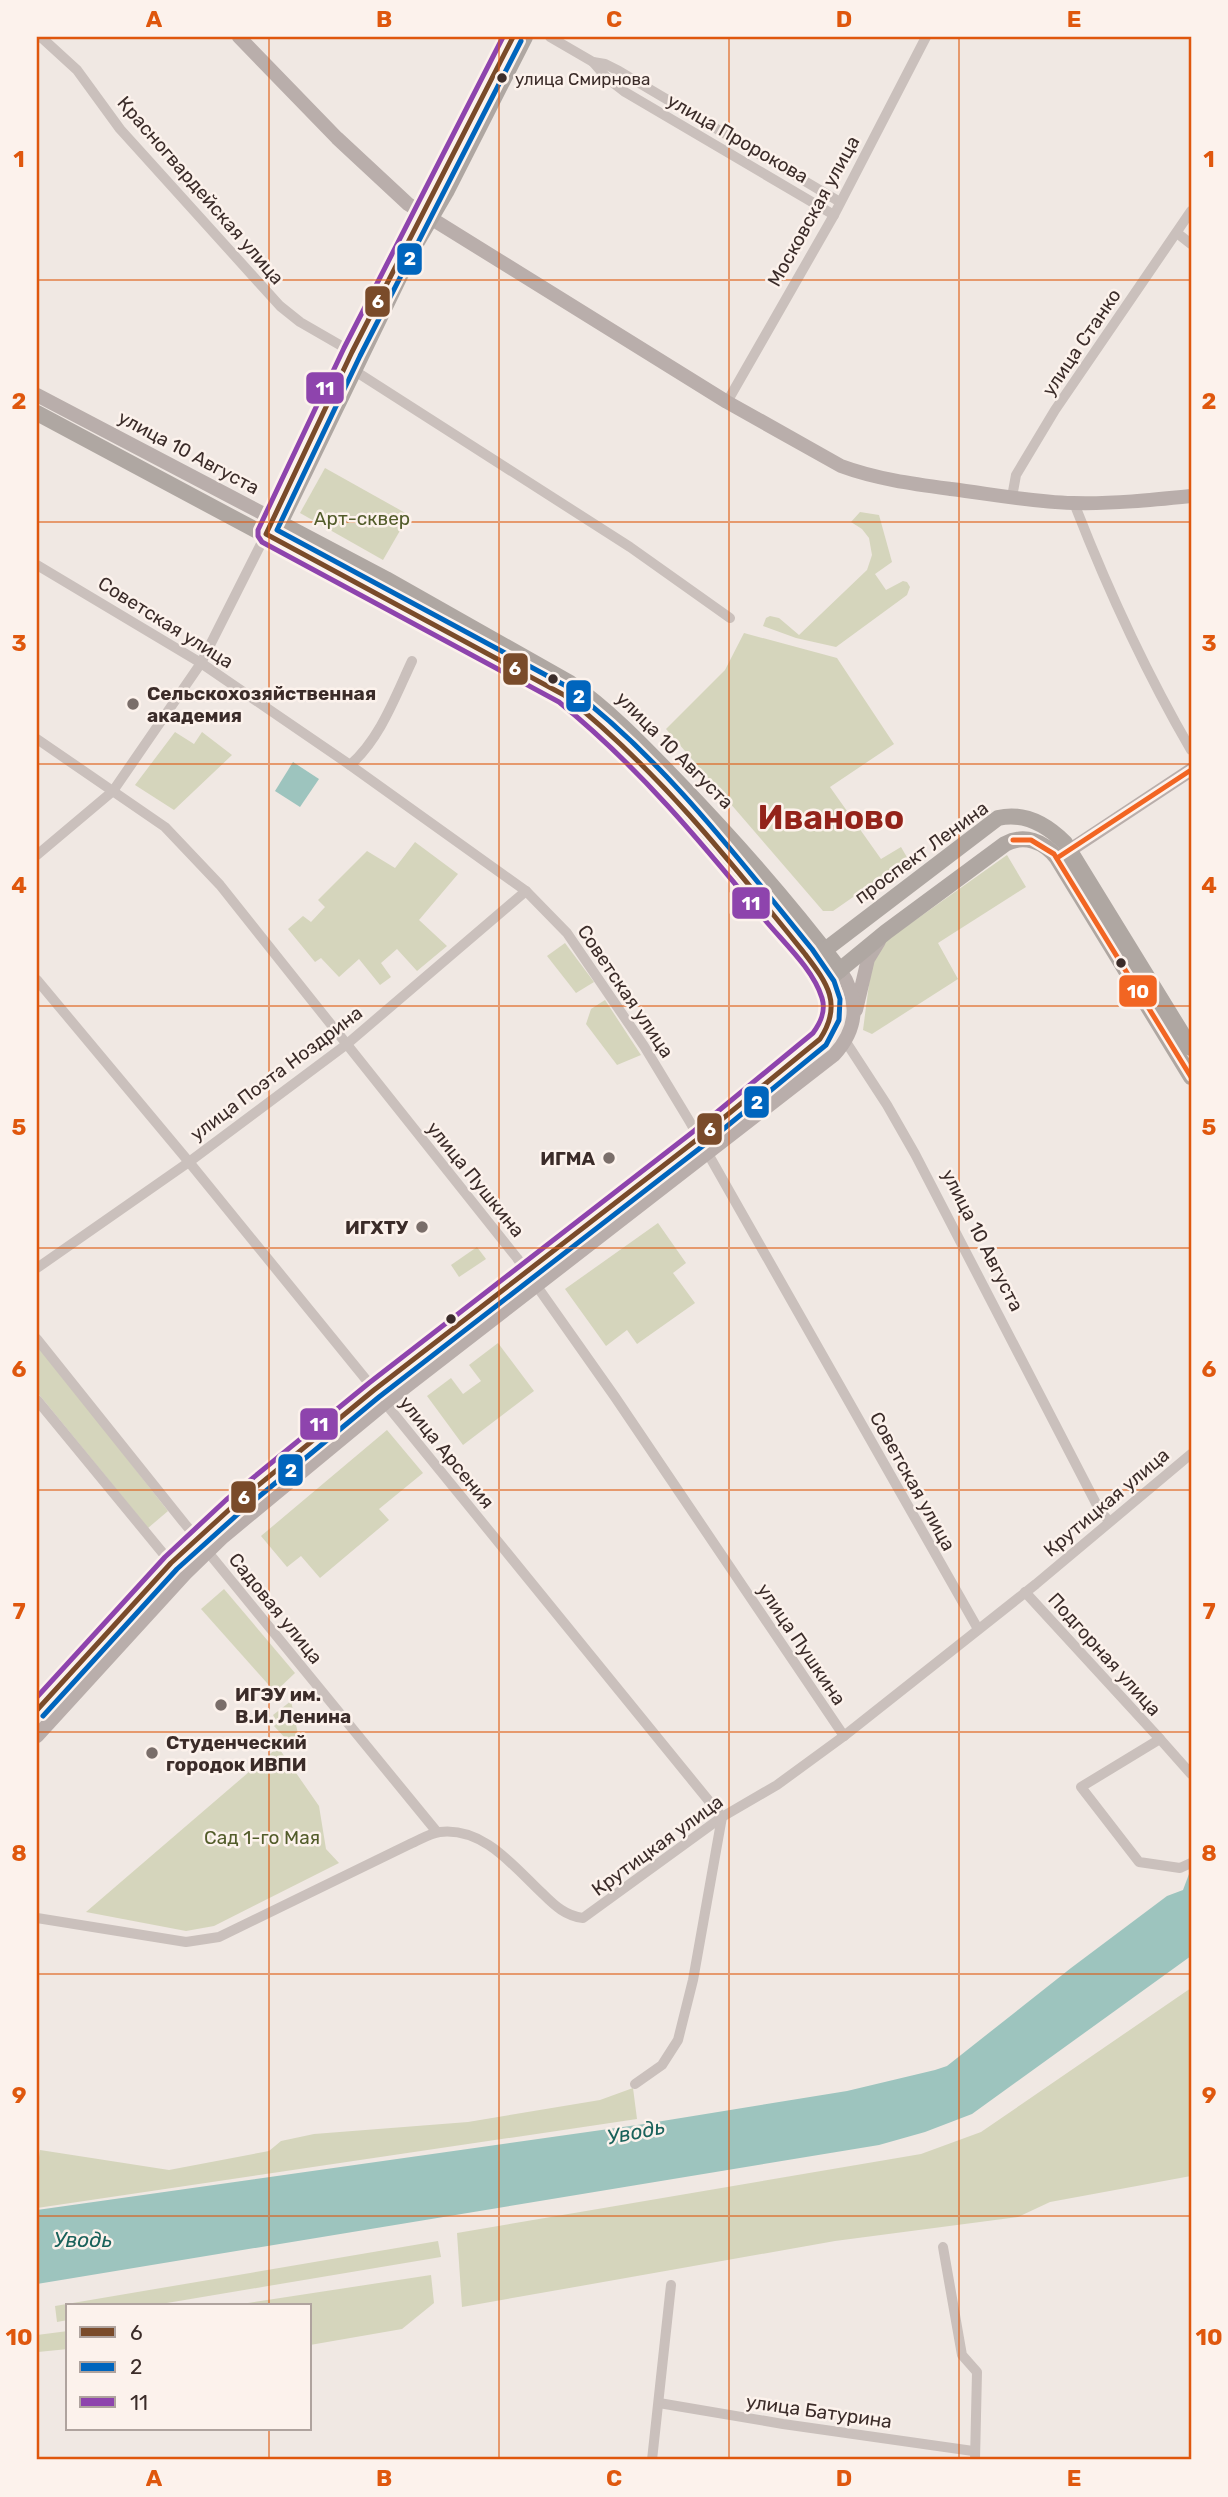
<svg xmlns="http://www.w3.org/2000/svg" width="1228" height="2497" font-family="Rubik,sans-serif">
<rect width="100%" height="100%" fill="#f0e8e3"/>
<g fill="#d5d5bc">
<path d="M325,468L409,515L383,560L300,513Z"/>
<path d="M860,512L879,515L892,562L875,574L886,590L903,581L907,582L910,587L907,595L836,647L796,638L763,626L766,618L770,616L779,618L799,635L867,570L872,555L869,538L862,529L851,522Z"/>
<path d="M744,633L837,658L894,744L830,787L881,859L901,847L908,859L833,911H823L817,904L666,729L725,670Z"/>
<path d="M175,732L194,744L202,732L232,755L174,810L135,785Z"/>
<path d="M415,842L458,874L419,920L447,946L417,971L397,949L381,963L391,977L380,985L359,959L339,977L321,958L315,962L288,929L303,916L311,922L325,907L318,900L367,851L395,868Z"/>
<path d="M1007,855L1026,887L938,943L958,979L872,1034L863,1030L872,961L883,943Z"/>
<path d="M565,943L594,982L576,993L547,956Z"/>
<path d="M605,1000L641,1055L617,1065L586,1024L591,1009Z"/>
<path d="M658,1223L686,1263L673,1273L695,1303L637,1344L627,1330L606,1346L565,1289Z"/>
<path d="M477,1247L486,1259L459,1277L451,1265Z"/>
<path d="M498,1343L534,1391L463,1445L427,1396L451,1378L463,1394L481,1381L469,1365Z"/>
<path d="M37,1344L168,1511L148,1528L37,1392Z"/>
<path d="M387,1430L423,1473L379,1509L389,1520L320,1578L301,1556L287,1567L261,1536Z"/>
<path d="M224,1589L295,1673L275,1692L201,1609Z"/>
<path d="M291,1701L298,1734L288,1741L274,1726L278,1723L273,1715Z"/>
<path d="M278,1747L319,1806L326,1849L339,1863L214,1926L186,1931L86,1912Z"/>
<path d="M1191,1988V2176L1050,2202L1018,2217L835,2241L462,2307L457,2233L921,2154L981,2132Z"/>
<path d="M633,2088L637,2119L37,2208V2171L40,2150L169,2170L269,2151L281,2141L314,2134L468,2122L600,2100Z"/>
<path d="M438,2241L441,2257L149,2306H68V2320L57,2322L55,2306Z"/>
<path d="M431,2275L434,2303L402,2329L310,2345V2306H228Z"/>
<path d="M68,2331V2349L38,2352L37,2335Z"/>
</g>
<g fill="#9dc4be">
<path d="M293,762L319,779L300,807L275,791Z"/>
<path d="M1189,1874L1191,1876V1956L972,2114L925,2132L879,2145L37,2284V2210L644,2124L847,2091L935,2070L947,2066L1071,1968L1167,1896L1183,1890Z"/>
</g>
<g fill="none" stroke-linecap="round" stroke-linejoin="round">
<g stroke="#cac0bc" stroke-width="10">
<path d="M37,37L42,38L77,70L120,129L280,306L300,322L352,352"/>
<path d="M550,37L593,62L605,64L619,71L840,202"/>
<path d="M593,62L607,78L625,92L834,215"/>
<path d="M422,214L513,37"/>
<path d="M1177,233L1191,244"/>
<path d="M355,371L630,547L730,618"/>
<path d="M727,402L834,215L926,37"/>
<path d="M1012,497L1016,475L1055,410L1191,211"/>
<path d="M1074,503C1107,588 1145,671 1191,750"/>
<path d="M37,565L201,663L350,765L526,891L567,933L644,1046L690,1122L978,1629"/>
<path d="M37,739L165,827L220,885L517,1258L615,1397L844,1736"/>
<path d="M350,765C380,739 395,697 412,661"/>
<path d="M37,855L113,791L201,663L266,534L271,519"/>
<path d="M37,980L189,1162L722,1817"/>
<path d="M846,1042L887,1105L915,1154L1100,1511L1109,1521"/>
<path d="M37,1268L189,1162L347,1044L526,891"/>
<path d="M37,1339L185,1524L437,1832"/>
<path d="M37,1400L171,1563"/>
<path d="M1025,1592L1160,1739"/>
<path d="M1191,1774L1160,1739L1081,1787L1139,1862L1180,1868L1191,1863"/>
<path d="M37,1918L186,1942L219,1937L410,1844C420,1840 430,1833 440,1832C484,1827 514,1867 543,1894C555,1906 566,1916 583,1918L722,1817L777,1785L844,1736L1036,1584L1191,1454"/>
<path d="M635,2084L662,2065L678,2040L693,1980L722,1817"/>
<path d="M943,2247L962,2355L977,2372L975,2460"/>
<path d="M659,2403L783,2424L973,2451"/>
<path d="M652,2460L671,2285"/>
</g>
<g stroke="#b9aeab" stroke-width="14">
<path d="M239,37L337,138L408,204L727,402L841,466C876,479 914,484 951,489C991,494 1032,502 1073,503C1113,504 1152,500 1191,496"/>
<path d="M37,395L279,522"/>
<path d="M271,519L422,214"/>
<path d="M1061,856L1191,770"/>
<path d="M856,1010L868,959L879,941"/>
<path d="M37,1710L171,1563L232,1507L374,1390L699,1138L820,1039C833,1020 837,1003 824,983"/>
<path d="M37,1736L185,1574L223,1537L385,1403L834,1055C858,1029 860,1000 840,970"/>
</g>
<g stroke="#afa7a2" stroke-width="16">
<path d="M525,37L446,192L414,247L280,523L386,579L570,683C610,711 642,745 676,780C734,840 790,904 840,970"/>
<path d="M37,413L564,695C600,722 630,754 661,786C720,848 773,914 824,983L886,932L1005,844C1024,834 1044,841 1057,858L1191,1077"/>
<path d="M817,956L998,818C1024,812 1046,824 1065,843L1191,1048"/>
</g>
<g stroke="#fcf2ec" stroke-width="10">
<path id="bus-1" d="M37,1710L171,1563L232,1507L374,1390L699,1138L820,1039C843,1004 827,983 805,954C731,862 657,769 564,695L266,534L352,352L513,37"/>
</g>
<g stroke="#fcf2ec" stroke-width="10">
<path id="bus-2" d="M43,1716L177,1569L238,1514L379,1397L704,1145L826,1045L839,1020L840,999L834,981L812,949C737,857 663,759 568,687L277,530L360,356L521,41"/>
</g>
<g stroke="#fcf2ec" stroke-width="10">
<path id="bus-3" d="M37,1697L165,1557L226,1500L369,1383L694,1131L813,1033C821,1022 826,1011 822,998C813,969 784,943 765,920C701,842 638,766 559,702L262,542L258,536V530L344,348L503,37"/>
</g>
<g stroke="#fcf2ec" stroke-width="10">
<g id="bus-4">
<path d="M1013,840H1031L1054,854L1191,1077"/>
<path d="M1057,858L1191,770"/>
</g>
</g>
<use href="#bus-1" stroke="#7a4b2a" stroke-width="5"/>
<use href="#bus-2" stroke="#0065bd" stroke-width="5"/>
<use href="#bus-3" stroke="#8e44ad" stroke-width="5"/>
<use href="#bus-4" stroke="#f26522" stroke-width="5"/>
</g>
<path fill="none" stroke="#df570d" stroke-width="2" stroke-opacity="0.55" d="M269,37V2306M499,37V2460M729,37V2460M959,37V2460M37,280H1191M37,522H1191M37,764H1191M37,1006H1191M37,1248H1191M37,1490H1191M37,1732H1191M37,1974H1191M37,2216H1191M269,2429V2460"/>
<g fill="#3b2c29" stroke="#fcf2ec" stroke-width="2.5">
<circle cx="502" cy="78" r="6"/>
<circle cx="553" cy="679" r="6"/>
<circle cx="1121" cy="963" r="6"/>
<circle cx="451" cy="1319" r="6"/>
</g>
<g fill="#7a6e6a" stroke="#fcf2ec" stroke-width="2.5">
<circle cx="133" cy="704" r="7"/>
<circle cx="609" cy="1158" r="7"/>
<circle cx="422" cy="1227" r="7"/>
<circle cx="221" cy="1705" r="7"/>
<circle cx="152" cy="1753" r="7"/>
</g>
<g text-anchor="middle" stroke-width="5" stroke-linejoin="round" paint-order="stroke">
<g font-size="17" fill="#3b2c29" stroke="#fcf2ec" text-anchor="start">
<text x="515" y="85">улица Смирнова</text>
</g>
<g font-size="19" fill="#3b2c29" stroke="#fcf2ec">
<text transform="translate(738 138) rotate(30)" y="7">улица Пророкова</text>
<text transform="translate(201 190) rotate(49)" y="7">Красногвардейская улица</text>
<text transform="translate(813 211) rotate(-61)" y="7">Московская улица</text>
<text transform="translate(1081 342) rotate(-56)" y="7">улица Станко</text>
<text transform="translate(189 452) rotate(28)" y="7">улица 10 Августа</text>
<text transform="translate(166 622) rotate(32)" y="7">Советская улица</text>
<text transform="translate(675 750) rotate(45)" y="7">улица 10 Августа</text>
<text transform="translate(921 852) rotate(-36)" y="7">проспект Ленина</text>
<text transform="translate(626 991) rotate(56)" y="7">Советская улица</text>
<text transform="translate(276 1073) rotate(-37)" y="7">улица Поэта Ноздрина</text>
<text transform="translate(476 1179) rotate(51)" y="7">улица Пушкина</text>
<text transform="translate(983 1240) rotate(63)" y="7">улица 10 Августа</text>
<text transform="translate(447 1452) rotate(51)" y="7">улица Арсения</text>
<text transform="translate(913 1481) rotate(61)" y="7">Советская улица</text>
<text transform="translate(1106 1502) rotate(-40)" y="7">Крутицкая улица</text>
<text transform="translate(276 1608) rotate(51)" y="7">Садовая улица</text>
<text transform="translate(802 1644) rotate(56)" y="7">улица Пушкина</text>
<text transform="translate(1105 1654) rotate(48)" y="7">Подгорная улица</text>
<text transform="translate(657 1845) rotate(-36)" y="7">Крутицкая улица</text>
<text transform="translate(819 2411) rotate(8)" y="7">улица Батурина</text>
</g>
<g font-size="19" fill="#525c2a" stroke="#fcf2ec">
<text x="362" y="525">Арт-сквер</text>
<text x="262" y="1844">Сад 1-го Мая</text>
</g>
<g font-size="19" font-weight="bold" fill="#3b2c29" stroke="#fcf2ec" text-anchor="start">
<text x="147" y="700">Сельскохозяйственная<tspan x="147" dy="22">академия</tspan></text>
<text x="595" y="1165" text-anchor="end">ИГМА</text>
<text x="408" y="1234" text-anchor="end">ИГХТУ</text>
<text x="235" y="1701">ИГЭУ им.<tspan x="235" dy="22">В.И. Ленина</tspan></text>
<text x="166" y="1749">Студенческий<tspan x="166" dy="22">городок ИВПИ</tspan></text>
</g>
<g font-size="21" font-style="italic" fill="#1a625b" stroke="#fcf2ec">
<text transform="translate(636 2132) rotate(-11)" y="7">Уводь</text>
<text x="83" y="2247">Уводь</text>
</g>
<g font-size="33" font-weight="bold" fill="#93231a" stroke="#fcf2ec">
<text x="831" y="829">Иваново</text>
</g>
</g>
<g stroke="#fcf2ec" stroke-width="2.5">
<rect x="396" y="242" width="27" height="34" rx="7" fill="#0065bd"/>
<rect x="364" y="285" width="27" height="33" rx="7" fill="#7a4b2a"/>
<rect x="305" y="371" width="40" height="34" rx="7" fill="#8e44ad"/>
<rect x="502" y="652" width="27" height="34" rx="7" fill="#7a4b2a"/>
<rect x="565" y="679" width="27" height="34" rx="7" fill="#0065bd"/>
<rect x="731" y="886" width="40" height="34" rx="7" fill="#8e44ad"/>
<rect x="1118" y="974" width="40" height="34" rx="7" fill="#f26522"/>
<rect x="743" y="1085" width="27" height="34" rx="7" fill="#0065bd"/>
<rect x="696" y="1112" width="27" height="34" rx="7" fill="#7a4b2a"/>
<rect x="299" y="1407" width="40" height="34" rx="7" fill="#8e44ad"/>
<rect x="277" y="1453" width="27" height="34" rx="7" fill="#0065bd"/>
<rect x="230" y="1480" width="27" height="34" rx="7" fill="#7a4b2a"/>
</g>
<g font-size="19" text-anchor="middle" font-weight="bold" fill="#fff">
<text x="410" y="265">2</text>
<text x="378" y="308">6</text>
<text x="325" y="395">11</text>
<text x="515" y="675">6</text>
<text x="579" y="703">2</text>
<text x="751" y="910">11</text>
<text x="1138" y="998">10</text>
<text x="757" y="1109">2</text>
<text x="710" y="1136">6</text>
<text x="319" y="1431">11</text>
<text x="291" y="1477">2</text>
<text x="244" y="1504">6</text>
</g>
<rect width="1228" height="2497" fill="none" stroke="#fcf2ec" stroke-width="77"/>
<rect x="66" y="2304" width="245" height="126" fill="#fcf2ec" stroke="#afa39e" stroke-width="2"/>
<rect x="80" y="2327" width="35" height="10" fill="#7a4b2a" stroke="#afa39e" stroke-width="2"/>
<text x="130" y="2340" font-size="21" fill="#3b2c29">6</text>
<rect x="80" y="2362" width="35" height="10" fill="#0065bd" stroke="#afa39e" stroke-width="2"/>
<text x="130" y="2374" font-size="21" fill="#3b2c29">2</text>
<rect x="80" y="2397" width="35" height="10" fill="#8e44ad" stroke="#afa39e" stroke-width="2"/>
<text x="130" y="2410" font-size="21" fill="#3b2c29">11</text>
<rect x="38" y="38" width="1152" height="2420" fill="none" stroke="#df570d" stroke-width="2.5"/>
<g font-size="23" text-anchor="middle" font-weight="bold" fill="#df570d">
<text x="154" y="27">A</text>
<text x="384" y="27">B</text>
<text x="614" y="27">C</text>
<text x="844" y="27">D</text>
<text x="1074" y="27">E</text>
<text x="19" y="167">1</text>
<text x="1209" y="167">1</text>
<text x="19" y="409">2</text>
<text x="1209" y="409">2</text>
<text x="19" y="651">3</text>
<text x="1209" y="651">3</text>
<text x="19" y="893">4</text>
<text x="1209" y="893">4</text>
<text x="19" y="1135">5</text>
<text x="1209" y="1135">5</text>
<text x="19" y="1377">6</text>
<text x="1209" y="1377">6</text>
<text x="19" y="1619">7</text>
<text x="1209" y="1619">7</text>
<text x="19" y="1861">8</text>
<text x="1209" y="1861">8</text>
<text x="19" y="2103">9</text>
<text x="1209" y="2103">9</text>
<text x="19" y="2345">10</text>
<text x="1209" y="2345">10</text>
<text x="154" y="2486">A</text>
<text x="384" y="2486">B</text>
<text x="614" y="2486">C</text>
<text x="844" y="2486">D</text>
<text x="1074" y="2486">E</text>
</g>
</svg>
